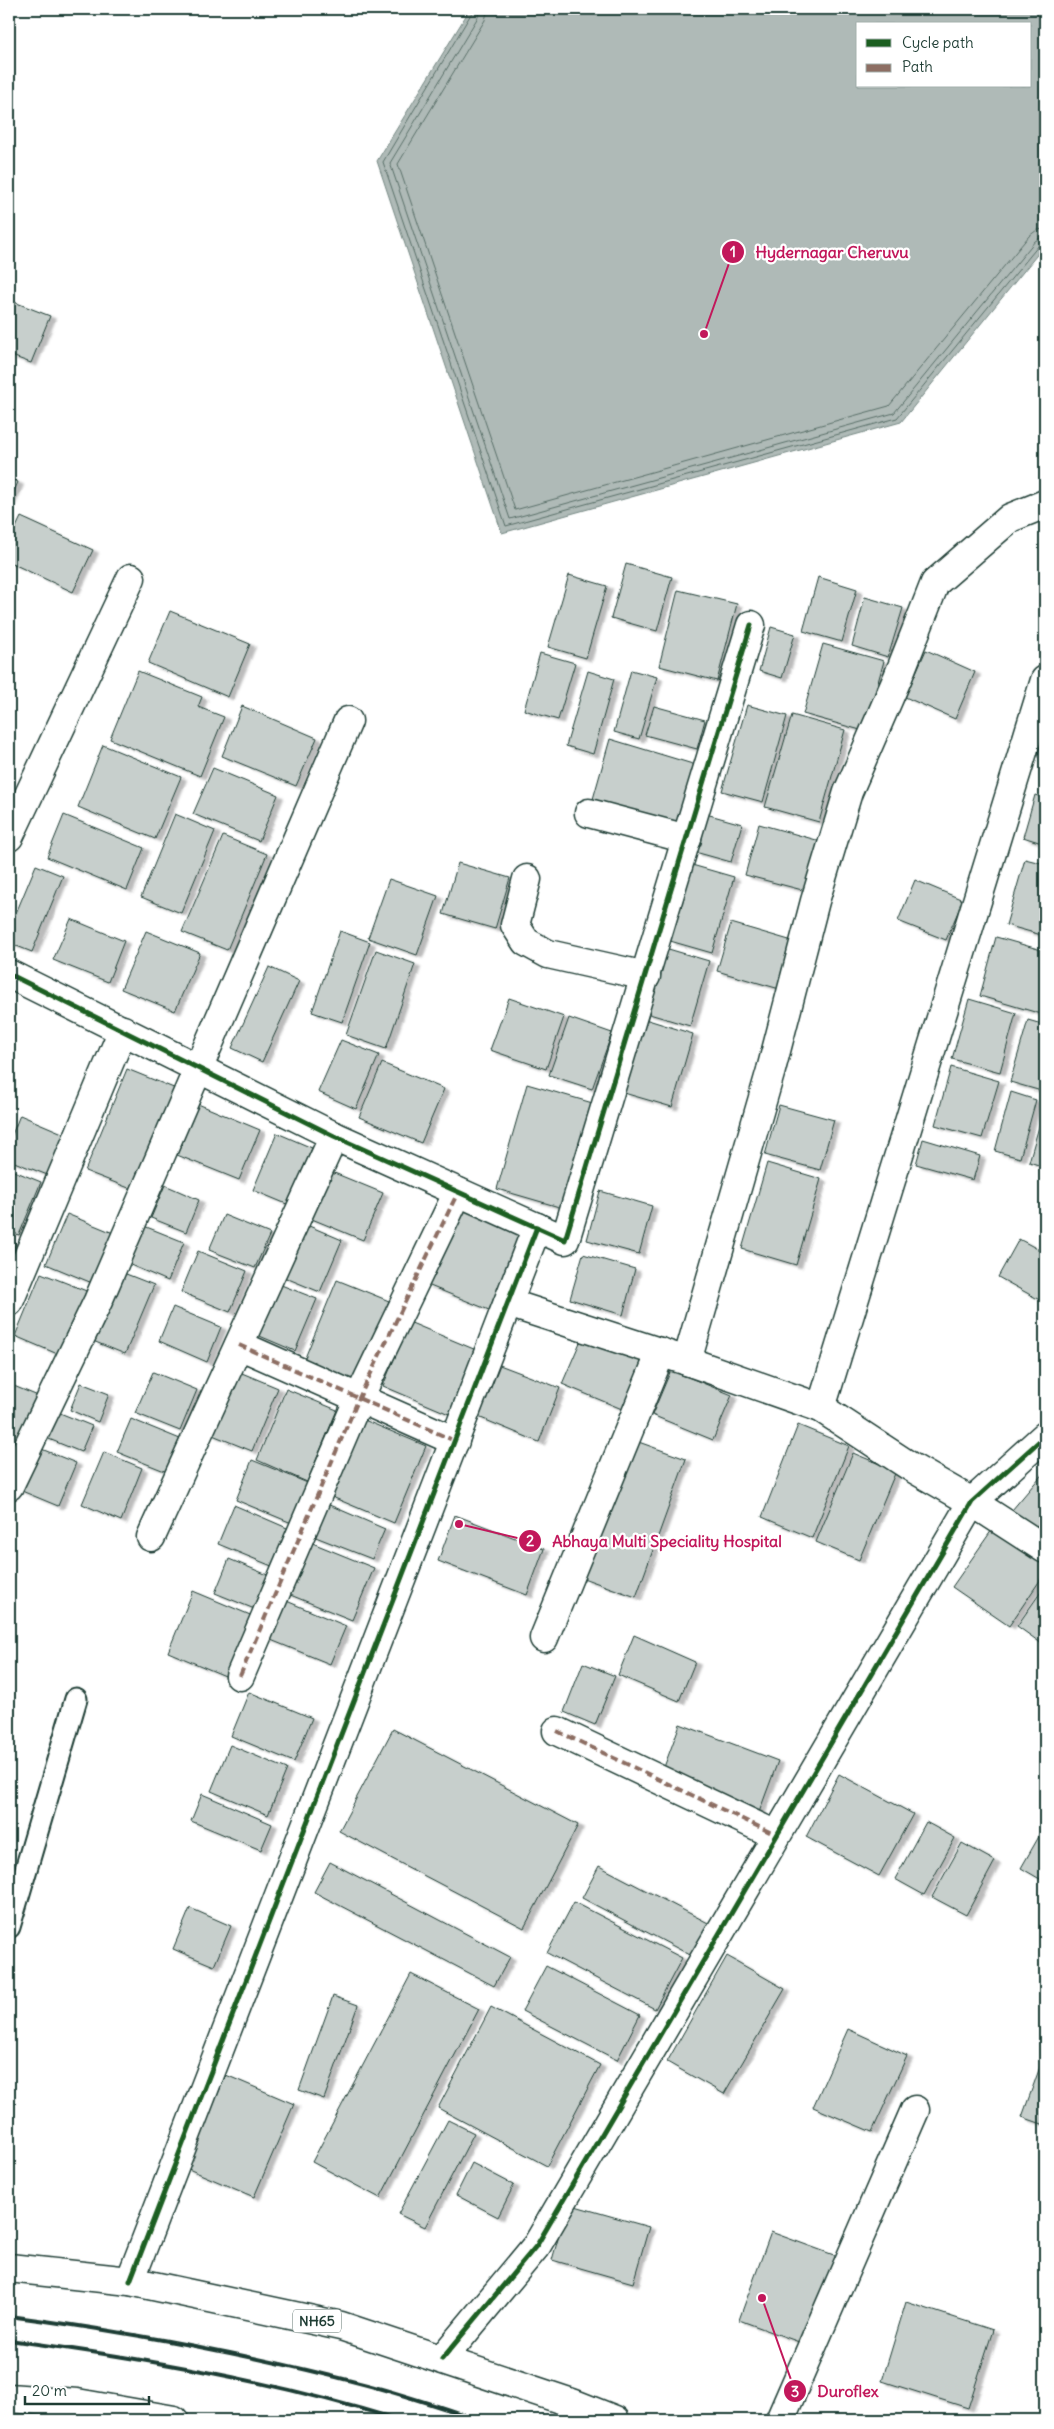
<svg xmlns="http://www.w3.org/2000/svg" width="1054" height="2429" font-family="Delius,sans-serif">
<defs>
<filter id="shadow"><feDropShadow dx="5.5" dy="3" stdDeviation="1" flood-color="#0004"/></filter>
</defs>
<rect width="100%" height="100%" fill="#fff"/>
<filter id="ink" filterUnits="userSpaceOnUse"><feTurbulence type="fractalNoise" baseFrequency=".02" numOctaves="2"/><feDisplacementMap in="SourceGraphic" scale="10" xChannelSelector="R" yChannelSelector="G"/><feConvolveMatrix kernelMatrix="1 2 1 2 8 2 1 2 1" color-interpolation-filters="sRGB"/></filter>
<g filter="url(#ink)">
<path fill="#afbab7" stroke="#758883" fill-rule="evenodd" d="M470,9H1045V245L901,422L502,533L377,161ZM858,24H1030V86H858Z"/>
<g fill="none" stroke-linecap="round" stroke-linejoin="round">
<g stroke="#596f68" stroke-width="1">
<path d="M474,9L383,162L506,526L897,418L1039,245L1045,243"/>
<path d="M480,9L478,17L390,163L510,519L894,413L1035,241L1045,236"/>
<path d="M488,9L485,20L398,164L515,510L889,406L1029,236L1037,230L1045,229"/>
</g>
</g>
<g fill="#c7cfcc" stroke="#1f3d34" filter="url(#shadow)">
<path d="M9,300L50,316L31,363L9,355Z"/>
<path d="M9,478L18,482L9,503Z"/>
<path d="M21,517L93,550L73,592L9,562V542Z"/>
<path d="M626,564L672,577L657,631L611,618Z"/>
<path d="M569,575L607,586L586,658L548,647Z"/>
<path d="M818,577L857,589L842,642L803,631Z"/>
<path d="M678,590L737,604L717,681L659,666Z"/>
<path d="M865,597L903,608L888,657L852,646Z"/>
<path d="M170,611L250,644L228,697L148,663Z"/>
<path d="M771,627L795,634L782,678L759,671Z"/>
<path d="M823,644L884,661L864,731L803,714Z"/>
<path d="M926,650L975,672L955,719L905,697Z"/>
<path d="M540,653L575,663L558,720L524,710Z"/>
<path d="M631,670L657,677L639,739L614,732Z"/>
<path d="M138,671L202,697L198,707L224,717L200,776L110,739Z"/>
<path d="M588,671L614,679L593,754L566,746Z"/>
<path d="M747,705L787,716L763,802L722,791Z"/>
<path d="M242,706L317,738L296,786L222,756Z"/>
<path d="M654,706L705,720L697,749L645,735Z"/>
<path d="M792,715L845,730L819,822L765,807Z"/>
<path d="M610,739L696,765L678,823L593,799Z"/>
<path d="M103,745L181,777L155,839L78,807Z"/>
<path d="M213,768L278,795L259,841L193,814Z"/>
<path d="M1035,795L1045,798V844L1023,837Z"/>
<path d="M175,814L215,831L181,913L141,897Z"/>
<path d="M706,814L742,824L731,862L695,852Z"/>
<path d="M64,815L144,848L127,890L47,857Z"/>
<path d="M759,824L820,841L806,891L745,875Z"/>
<path d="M223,836L267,854L227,950L182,932Z"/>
<path d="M1025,859L1045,864V936L1006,925Z"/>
<path d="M458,863L510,878L495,929L443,914Z"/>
<path d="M36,865L63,876L32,952L9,943V930Z"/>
<path d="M692,865L734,877L712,953L670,941Z"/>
<path d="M389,879L438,896L417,955L368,938Z"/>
<path d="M915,880L963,900L946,940L898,921Z"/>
<path d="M71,919L124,941L108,982L53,960Z"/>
<path d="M731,923L796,942L783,990L717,971Z"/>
<path d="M146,931L200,953L175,1011L121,989Z"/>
<path d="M340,931L370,942L342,1022L312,1012Z"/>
<path d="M996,937L1045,951V1015L980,996Z"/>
<path d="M665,948L709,961L690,1026L646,1013Z"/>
<path d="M376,950L415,964L386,1049L346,1035Z"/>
<path d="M269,967L299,981L262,1062L232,1048Z"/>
<path d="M509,998L564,1017L546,1069L490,1050Z"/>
<path d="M969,999L1016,1013L1000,1072L952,1059Z"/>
<path d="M569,1018L612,1033L592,1089L549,1075Z"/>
<path d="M645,1019L693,1034L672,1107L624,1093Z"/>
<path d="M1028,1020L1045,1025V1092L1010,1082Z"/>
<path d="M341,1040L379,1055L356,1109L318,1092Z"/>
<path d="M382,1063L444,1089L421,1143L359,1117Z"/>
<path d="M951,1067L999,1081L982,1138L935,1125Z"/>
<path d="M127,1069L181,1091L139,1192L85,1171Z"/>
<path d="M527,1084L596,1104L566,1209L497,1189Z"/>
<path d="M1011,1092L1036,1100L1020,1158L995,1151Z"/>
<path d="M198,1104L260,1130L239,1180L177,1155Z"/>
<path d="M779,1105L834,1120L820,1170L765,1155Z"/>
<path d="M1045,1105V1167L1029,1162Z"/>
<path d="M20,1115L67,1135L50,1176L9,1160V1142Z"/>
<path d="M277,1133L312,1148L289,1205L253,1190Z"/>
<path d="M923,1139L980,1156L973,1180L916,1164Z"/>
<path d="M767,1163L821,1179L796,1265L742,1249Z"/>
<path d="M9,1169L41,1182L19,1235L9,1231Z"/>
<path d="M327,1170L383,1193L363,1240L307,1217Z"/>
<path d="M165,1185L199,1200L186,1232L151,1218Z"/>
<path d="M600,1191L652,1206L639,1254L587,1240Z"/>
<path d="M457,1207L521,1233L489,1310L425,1284Z"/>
<path d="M67,1214L118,1235L97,1285L46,1264Z"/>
<path d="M224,1215L270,1234L255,1268L209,1250Z"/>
<path d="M302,1223L342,1240L320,1292L281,1276Z"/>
<path d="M144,1226L184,1242L168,1281L128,1264Z"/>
<path d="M1019,1239L1045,1253V1303L998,1277Z"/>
<path d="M9,1240L16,1243L9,1260Z"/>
<path d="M198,1251L247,1271L230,1312L181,1292Z"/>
<path d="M583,1254L635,1269L623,1315L570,1299Z"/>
<path d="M121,1272L154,1285L125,1354L93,1341Z"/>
<path d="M41,1273L94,1294L67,1358L15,1336Z"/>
<path d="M337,1280L389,1301L354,1386L302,1365Z"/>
<path d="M276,1283L317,1299L295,1351L255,1334Z"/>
<path d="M173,1307L221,1327L207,1362L159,1341Z"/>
<path d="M409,1322L476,1350L449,1414L383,1386Z"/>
<path d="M584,1333L650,1361L629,1412L562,1384Z"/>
<path d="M497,1364L560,1388L539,1442L476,1416Z"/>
<path d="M671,1370L732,1395L713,1440L652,1415Z"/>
<path d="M237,1371L278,1388L252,1451L210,1434Z"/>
<path d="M153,1372L197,1390L180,1431L135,1413Z"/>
<path d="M81,1383L109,1394L98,1422L70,1410Z"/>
<path d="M9,1384L38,1396L14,1453L9,1451Z"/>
<path d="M286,1389L337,1410L307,1482L257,1460Z"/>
<path d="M50,1409L92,1426L81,1452L39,1435Z"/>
<path d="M357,1417L426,1446L394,1523L325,1494Z"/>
<path d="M131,1419L180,1439L167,1472L117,1452Z"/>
<path d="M798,1425L849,1446L812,1538L762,1517Z"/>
<path d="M633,1440L686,1459L636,1597L583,1578Z"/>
<path d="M34,1446L76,1463L58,1506L17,1489Z"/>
<path d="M104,1452L142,1468L121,1521L82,1504Z"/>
<path d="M853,1453L896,1471L859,1560L816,1542Z"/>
<path d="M252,1460L310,1484L294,1524L236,1500Z"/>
<path d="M1045,1471V1534L1012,1510Z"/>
<path d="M327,1504L385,1529L372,1559L313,1536Z"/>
<path d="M234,1505L294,1531L279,1569L218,1544Z"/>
<path d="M455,1515L544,1549L527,1595L438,1561Z"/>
<path d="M994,1527L1045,1563V1573L1009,1626L952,1587Z"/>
<path d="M305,1540L374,1568L352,1620L283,1592Z"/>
<path d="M229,1559L270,1576L257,1610L215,1593Z"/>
<path d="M1045,1586V1646L1017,1626Z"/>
<path d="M193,1591L255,1617L230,1678L168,1652Z"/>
<path d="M277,1597L346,1626L330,1664L261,1636Z"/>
<path d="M634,1635L695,1662L679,1701L618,1675Z"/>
<path d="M583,1663L615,1676L595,1725L564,1712Z"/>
<path d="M249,1692L312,1718L294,1762L231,1736Z"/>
<path d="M680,1724L778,1761L758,1815L660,1778Z"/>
<path d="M393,1729L578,1825L524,1928L339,1831Z"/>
<path d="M230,1745L287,1769L268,1815L211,1791Z"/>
<path d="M839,1774L913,1814L879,1876L806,1837Z"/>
<path d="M202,1794L272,1824L261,1850L191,1821Z"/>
<path d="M926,1822L955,1838L924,1895L895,1879Z"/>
<path d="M1045,1826V1882L1021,1868Z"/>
<path d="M962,1843L995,1861L966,1915L932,1897Z"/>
<path d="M330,1862L510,1957L494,1986L314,1892Z"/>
<path d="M599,1866L710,1924L692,1956L582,1898Z"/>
<path d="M574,1902L682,1958L655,2009L547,1953Z"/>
<path d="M190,1908L231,1926L214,1966L173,1949Z"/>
<path d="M727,1956L785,1989L724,2094L667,2062Z"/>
<path d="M546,1966L640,2015L617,2060L522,2011Z"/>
<path d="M411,1974L479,2009L380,2198L312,2162Z"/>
<path d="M333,1996L358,2005L324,2099L299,2090Z"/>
<path d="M491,2007L600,2065L547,2166L438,2108Z"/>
<path d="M848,2029L907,2056L872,2132L813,2107Z"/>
<path d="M1045,2053V2125L1022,2117Z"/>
<path d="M226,2075L294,2104L254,2197L186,2168Z"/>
<path d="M448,2120L474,2133L425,2227L398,2214Z"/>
<path d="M472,2163L514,2185L498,2217L456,2195Z"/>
<path d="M568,2204L649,2227L633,2283L552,2260Z"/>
<path d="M771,2232L842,2258L810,2346L739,2320Z"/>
<path d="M906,2302L993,2330L968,2408L882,2381Z"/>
</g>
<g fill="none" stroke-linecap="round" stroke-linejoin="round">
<g stroke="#1f3d34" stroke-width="25">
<path id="service" d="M9,1927L76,1699"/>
</g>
<g stroke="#1f3d34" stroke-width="31">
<g id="minor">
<path d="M589,813L687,839"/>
<path d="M9,837L131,578"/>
<path d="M527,879L515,925L526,942L548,954L646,976"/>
<path d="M9,974L334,1136L565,1240L751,625"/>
<path d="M9,1302L123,1030"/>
<path d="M508,1303L687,1361L821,1408L911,1467L972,1502L1045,1549"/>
<path d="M239,1345L455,1441"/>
<path d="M687,1361L771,1070L815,901L848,792L898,677L935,583L1010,518L1045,504"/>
<path d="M821,1408L1045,680"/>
<path d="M9,1486L98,1301L348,721"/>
<path d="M151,1537L334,1136"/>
<path d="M544,1638L661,1352"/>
<path d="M240,1676L359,1398L458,1192"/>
<path d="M557,1731L776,1835"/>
<path d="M130,2281L537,1227"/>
<path d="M442,2359L537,2245L972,1502L1045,1436"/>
<path d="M780,2420L915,2110"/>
</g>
</g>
<g stroke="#1f3d34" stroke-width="31">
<g id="trunk">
<path d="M9,2268L130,2281L341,2326L572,2403L615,2420"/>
<path d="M9,2398L77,2403L174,2420"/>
</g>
</g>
<use href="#service" stroke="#fff" stroke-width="21"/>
<use href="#minor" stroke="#fff" stroke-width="28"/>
<use href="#trunk" stroke="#fff" stroke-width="28"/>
<g stroke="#1f3d34" stroke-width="4">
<path d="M9,2316C130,2332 249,2354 367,2385C405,2395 443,2408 480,2420"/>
<path d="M9,2340C141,2358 272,2380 399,2420"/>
</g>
<g stroke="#8d6e63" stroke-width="4" stroke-dasharray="8 4" stroke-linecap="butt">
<path d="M239,1345L455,1441"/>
<path d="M240,1676L359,1398L458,1192"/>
<path d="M557,1731L776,1835"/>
</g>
<g stroke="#fff" stroke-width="8">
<g id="cycleway">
<path d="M9,974L334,1136L565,1240L751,625"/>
<path d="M130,2281L537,1227"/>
<path d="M442,2359L537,2245L972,1502L1045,1436"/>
</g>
</g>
<use href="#cycleway" stroke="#1b5e20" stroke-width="5"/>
</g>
</g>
<g text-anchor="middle" stroke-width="4.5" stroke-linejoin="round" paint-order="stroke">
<rect fill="#fff" stroke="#627771" stroke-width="1" x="293" y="2309.5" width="48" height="23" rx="4"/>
<g font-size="14" font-weight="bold" fill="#1f3d34">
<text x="317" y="2326">NH65</text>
</g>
</g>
<path fill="none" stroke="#c2185b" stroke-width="2" d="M704 334L733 252M459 1524L530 1541M762 2298L795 2391"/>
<g fill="#c2185b" stroke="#fff" stroke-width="2">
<circle cx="704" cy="334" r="5"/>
<circle cx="459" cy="1524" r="5"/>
<circle cx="762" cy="2298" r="5"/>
<circle cx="733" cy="252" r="12"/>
<circle cx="530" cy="1541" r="12"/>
<circle cx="795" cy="2391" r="12"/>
</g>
<g font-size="15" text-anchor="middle" font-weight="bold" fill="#fff">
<text x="733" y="257">1</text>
<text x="530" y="1546">2</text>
<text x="795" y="2397">3</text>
</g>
<g font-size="16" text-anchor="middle" font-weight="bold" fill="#c2185b" stroke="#fff" stroke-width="4.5" stroke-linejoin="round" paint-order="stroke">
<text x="832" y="258">Hydernagar Cheruvu</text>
<text x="667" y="1547">Abhaya Multi Speciality Hospital</text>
<text x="848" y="2397">Duroflex</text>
</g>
<rect width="1054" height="2429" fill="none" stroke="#fff" stroke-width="30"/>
<rect x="15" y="15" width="1024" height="2399" fill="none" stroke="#1f3d34" stroke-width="2" filter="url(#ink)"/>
<rect x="856" y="22" width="175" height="65" fill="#ffffff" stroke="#a5b1ae"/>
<rect x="866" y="39" width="25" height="8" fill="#1b5e20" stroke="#a5b1ae"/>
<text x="902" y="48" font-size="15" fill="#1f3d34">Cycle path</text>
<rect x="866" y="64" width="25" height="8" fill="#8d6e63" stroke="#a5b1ae"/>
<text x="902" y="72" font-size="15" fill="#1f3d34">Path</text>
<path d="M25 2396v8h124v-8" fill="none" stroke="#1f3d34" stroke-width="2.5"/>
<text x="32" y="2396" font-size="15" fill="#1f3d34" stroke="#ffffff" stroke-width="4" paint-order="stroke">20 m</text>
</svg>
